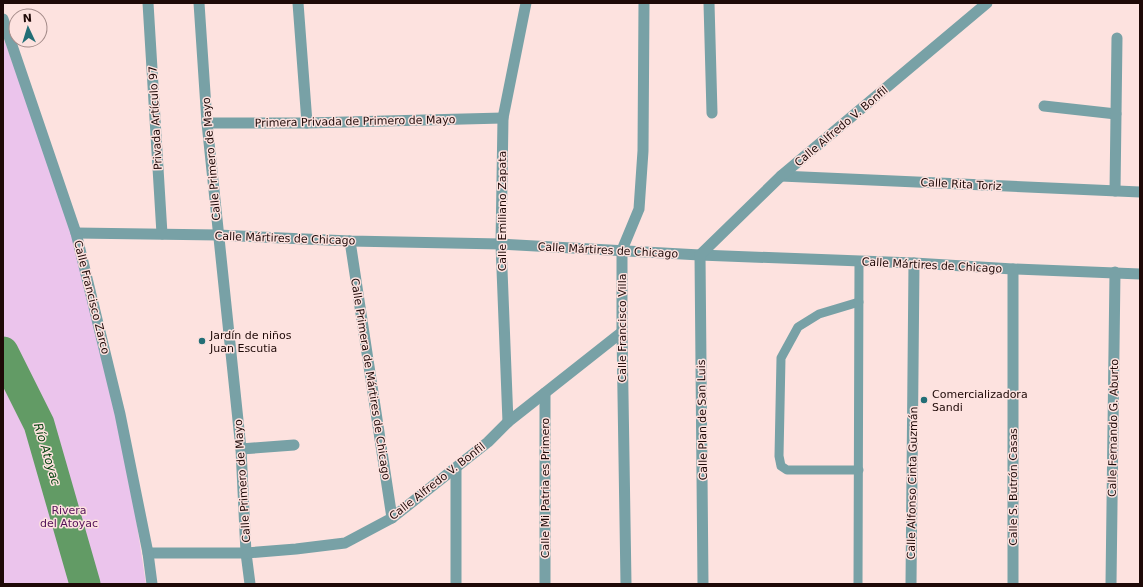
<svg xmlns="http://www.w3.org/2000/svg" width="1143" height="587" font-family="'DejaVu Sans',sans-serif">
<rect width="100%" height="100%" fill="#fde2df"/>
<path fill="#ebc4ec" d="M3,37L76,233L120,414L146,584H3Z"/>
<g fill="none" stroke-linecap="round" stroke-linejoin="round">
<path stroke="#629b65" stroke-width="31" d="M3,352L39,424L85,584"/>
<g stroke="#78a1a6" stroke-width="9">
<path d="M859,470H787L781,466L779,456L781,358L798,327L819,314L859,302"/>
<path d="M858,584L859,261"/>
</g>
<g stroke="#78a1a6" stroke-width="11">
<path d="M148,3L162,234"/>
<path d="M199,3L207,123L241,449L246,553L250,584"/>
<path d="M298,3L307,123"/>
<path d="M709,3L712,113"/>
<path d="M1044,106L1116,114"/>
<path d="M207,123H307L503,118"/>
<path d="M781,176L1140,192"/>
<path d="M1115,191L1117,38"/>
<path d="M76,233L218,235L350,241L501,244L700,255L914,263L1013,269L1140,274"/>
<path d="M350,241L392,518"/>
<path d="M508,422L501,244L503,118L526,3"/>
<path d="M241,449L294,445"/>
<path d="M148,553H246L296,549L345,543L392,518L488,442L508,422L622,332"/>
<path d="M456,584V468"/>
<path d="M545,584V393"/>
<path d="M626,584L622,332V250L639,209L643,151L644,3"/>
<path d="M703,584L700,255L781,176L987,3"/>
<path d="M911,584L914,263"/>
<path d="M1013,584V269"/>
<path d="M1111,584L1115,272"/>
</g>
<path stroke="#78a1a6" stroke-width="11" d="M3,19L76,233L120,414L148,553L152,584"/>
</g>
<g fill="#236e76" stroke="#fde2df" stroke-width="1.5">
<circle cx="202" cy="341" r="4"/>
<circle cx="924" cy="400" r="4"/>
</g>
<g text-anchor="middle" stroke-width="3" stroke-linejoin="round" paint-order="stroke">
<g font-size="11" fill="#1e0907" stroke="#fde2df">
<text transform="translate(155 118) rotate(-93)" y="4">Privada Artículo 97</text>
<text transform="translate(355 121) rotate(-1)" y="4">Primera Privada de Primero de Mayo</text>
<text transform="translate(841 126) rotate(-40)" y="4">Calle Alfredo V. Bonfil</text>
<text transform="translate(211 159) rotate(-95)" y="4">Calle Primero de Mayo</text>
<text transform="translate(961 184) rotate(3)" y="4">Calle Rita Toriz</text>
<text transform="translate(502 211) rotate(-90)" y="4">Calle Emiliano Zapata</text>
<text transform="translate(285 238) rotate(2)" y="4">Calle Mártires de Chicago</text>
<text transform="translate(608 250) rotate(3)" y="4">Calle Mártires de Chicago</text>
<text transform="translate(932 265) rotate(3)" y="4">Calle Mártires de Chicago</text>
<text transform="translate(92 297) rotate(76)" y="4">Calle Francisco Zarco</text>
<text transform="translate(622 328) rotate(-90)" y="4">Calle Francisco Villa</text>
<text transform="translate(371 379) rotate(81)" y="4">Calle Primera de Mártires de Chicago</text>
<text transform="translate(702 420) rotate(-91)" y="4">Calle Plan de San Luis</text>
<text transform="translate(1113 428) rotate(-89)" y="4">Calle Fernando G. Aburto</text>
<text transform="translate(242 481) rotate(-94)" y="4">Calle Primero de Mayo</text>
<text transform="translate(437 481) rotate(-38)" y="4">Calle Alfredo V. Bonfil</text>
<text transform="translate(912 483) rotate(-89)" y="4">Calle Alfonso Cinta Guzmán</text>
<text transform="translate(1013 487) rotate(-90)" y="4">Calle S. Butrón Casas</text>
<text transform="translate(545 488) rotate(-90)" y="4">Calle Mi Patria es Primero</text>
</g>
<g font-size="11" fill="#1e0907" stroke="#fde2df" text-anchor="start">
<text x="210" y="339">Jardín de niños<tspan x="210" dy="13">Juan Escutia</tspan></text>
<text x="932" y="398">Comercializadora<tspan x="932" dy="13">Sandi</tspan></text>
</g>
<g font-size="11" fill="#541258" stroke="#fde2df">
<text x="69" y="514">Rivera<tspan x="69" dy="13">del Atoyac</tspan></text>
</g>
<g font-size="12" font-style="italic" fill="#00410b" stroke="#fde2df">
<text transform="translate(47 454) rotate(73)" y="4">Río Atoyac</text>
</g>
</g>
<rect width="1143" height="587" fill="none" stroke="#1e0907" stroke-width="8"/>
<g transform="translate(28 28) rotate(356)"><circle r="19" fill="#fde2df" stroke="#a48b89"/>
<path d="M0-3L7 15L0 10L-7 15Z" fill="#236e76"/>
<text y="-6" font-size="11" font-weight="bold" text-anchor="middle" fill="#1e0907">N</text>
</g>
</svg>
